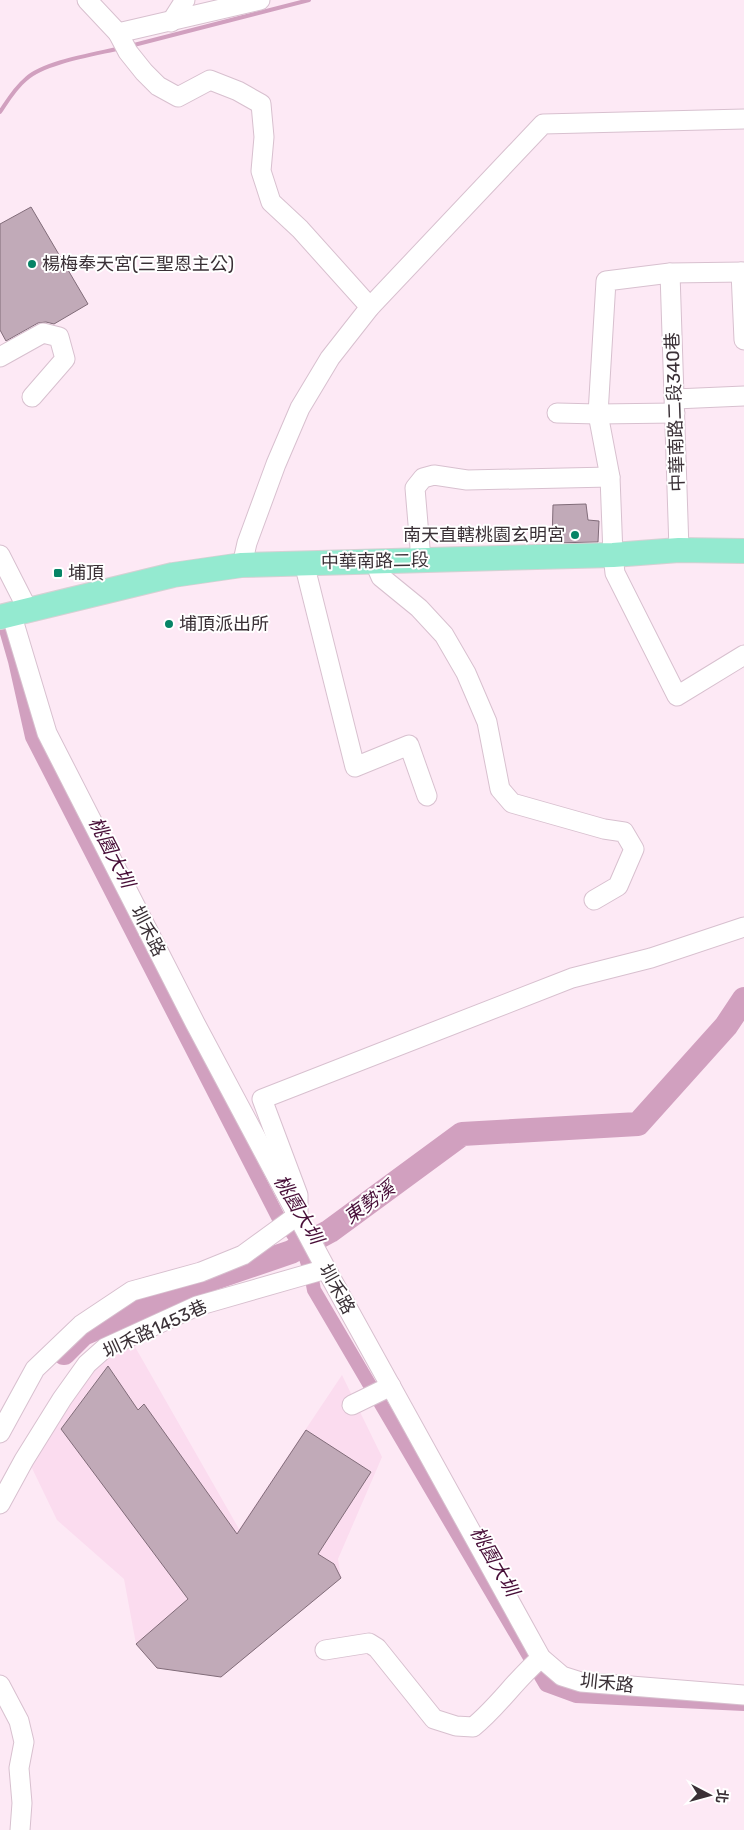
<svg xmlns="http://www.w3.org/2000/svg" width="744" height="1830" font-family="Rubik,'Noto Sans TC',sans-serif">
<rect width="100%" height="100%" fill="#fde9f5"/>
<path fill="#fbdcef" d="M134,1345L239,1529L342,1375L382,1457L338,1559L341,1578L221,1677L157,1668L136,1644L124,1579L57,1520L30,1464L103,1358Z"/>
<g fill="none" stroke-linecap="round" stroke-linejoin="round">
<g stroke="#d1a0bf" stroke-width="4">
<path d="M130,46L309,0"/>
<path d="M0,112C8,100 15,88 26,79C44,62 96,54 121,48"/>
</g>
<path stroke="#d1a0bf" stroke-width="14" d="M4,623L15,661L32,737L278,1217C301,1239 309,1260 314,1290L546,1685L576,1696L744,1704"/>
<path stroke="#d1a0bf" stroke-width="24" d="M64,1353L83,1334L203,1282L291,1252L330,1231L462,1134L638,1124L726,1026L744,999"/>
</g>
<g fill="#c1aab8" stroke="#816c79">
<path d="M31,207L88,304L54,324L46,322L38,323L6,341L0,330V224Z"/>
<path d="M586,504L588,520L599,521L598,542L552,543L553,505Z"/>
<path d="M108,1366L138,1410L144,1404L237,1534L306,1430L371,1472L318,1554L334,1564L341,1578L221,1677L157,1668L136,1644L188,1599L61,1429Z"/>
</g>
<g fill="none" stroke-linecap="round" stroke-linejoin="round">
<g stroke="#d8c0cf" stroke-width="21">
<g id="minor">
<path d="M87,0L118,33L128,52L144,72L158,86L178,97L210,80L238,91L261,104L264,137L261,171L271,202L300,229L370,307"/>
<path d="M171,22L185,0"/>
<path d="M118,33L260,0"/>
<path d="M741,272L744,340"/>
<path d="M744,272L670,273L606,281L598,414L610,477L613,555L615,573L677,696L744,655"/>
<path d="M670,273L679,550"/>
<path d="M0,357L43,333L59,337L65,359L32,397"/>
<path d="M675,399L744,396"/>
<path d="M557,413L598,414L675,413"/>
<path d="M0,555L28,610"/>
<path d="M421,560L415,488L423,478L434,475L467,480L610,477"/>
<path d="M374,561L381,577L419,608L444,635L466,673L487,722L500,789L512,803L604,829L624,832L634,849L618,886L594,900"/>
<path d="M304,563L355,767L409,745L427,796"/>
<path d="M242,565L247,543L276,464L300,408L330,358L370,307L543,124L744,119"/>
<path d="M11,613L47,733L195,1023L326,1269L541,1658L562,1676L581,1682L744,1695"/>
<path d="M352,1405L391,1386"/>
<path d="M0,1433L35,1369L81,1325L132,1291L201,1272L243,1255L298,1215V1195L262,1099L572,978L651,958L744,927"/>
<path d="M0,1504L24,1460L62,1399L87,1364L105,1348L197,1306L326,1269"/>
<path d="M325,1650L369,1643L377,1648L434,1719L456,1726L473,1727C498,1707 516,1679 541,1658"/>
<path d="M0,1685L19,1721L24,1742L19,1768L22,1803L20,1830"/>
</g>
</g>
<g stroke="#d4d1d3" stroke-width="26">
<path id="major" d="M0,617L173,575L242,565L613,555L679,550L744,551"/>
</g>
<use href="#minor" stroke="#fff" stroke-width="19"/>
<use href="#major" stroke="#94ead0" stroke-width="24"/>
</g>
<g fill="#068466" stroke="#fff" stroke-width="2">
<circle cx="32" cy="264" r="5"/>
<circle cx="575" cy="535" r="5"/>
<rect x="53" y="568" width="10" height="10" rx="2.5"/>
<circle cx="169" cy="624" r="5"/>
</g>
<g text-anchor="middle" stroke-width="4" stroke-linejoin="round" paint-order="stroke">
<g font-size="18" fill="#3a3036" stroke="#fff" text-anchor="start">
<text x="42" y="270">楊梅奉天宮(三聖恩主公)</text>
<text x="565" y="541" text-anchor="end">南天直轄桃園玄明宮</text>
<text x="68" y="579">埔頂</text>
<text x="179" y="630">埔頂派出所</text>
</g>
<g font-size="18" fill="#3a3036" stroke="#fff">
<text transform="translate(675 412) rotate(-92)" y="6">中華南路二段340巷</text>
<text transform="translate(375 561) rotate(-1)" y="6">中華南路二段</text>
<text transform="translate(148 931) rotate(63)" y="6">圳禾路</text>
<text transform="translate(337 1289) rotate(61)" y="6">圳禾路</text>
<text transform="translate(155 1329) rotate(-25)" y="6">圳禾路1453巷</text>
<text transform="translate(607 1683) rotate(6)" y="6">圳禾路</text>
</g>
<g font-size="19" font-style="italic" fill="#470d37" stroke="#fff">
<text transform="translate(112 852) rotate(63)" y="7">桃園大圳</text>
<text transform="translate(369 1202) rotate(-36)" y="7">東勢溪</text>
<text transform="translate(299 1209) rotate(59)" y="7">桃園大圳</text>
<text transform="translate(495 1561) rotate(60)" y="7">桃園大圳</text>
</g>
</g>
<g transform="translate(709 1795) rotate(96)" stroke="#ffffff" stroke-width="4" paint-order="stroke">
<path d="M0-4L9 19L0 12L-9 19Z" fill="#3a3036"/>
<text y="-8" font-size="14" font-weight="bold" text-anchor="middle" fill="#3a3036">北</text>
</g>
</svg>
